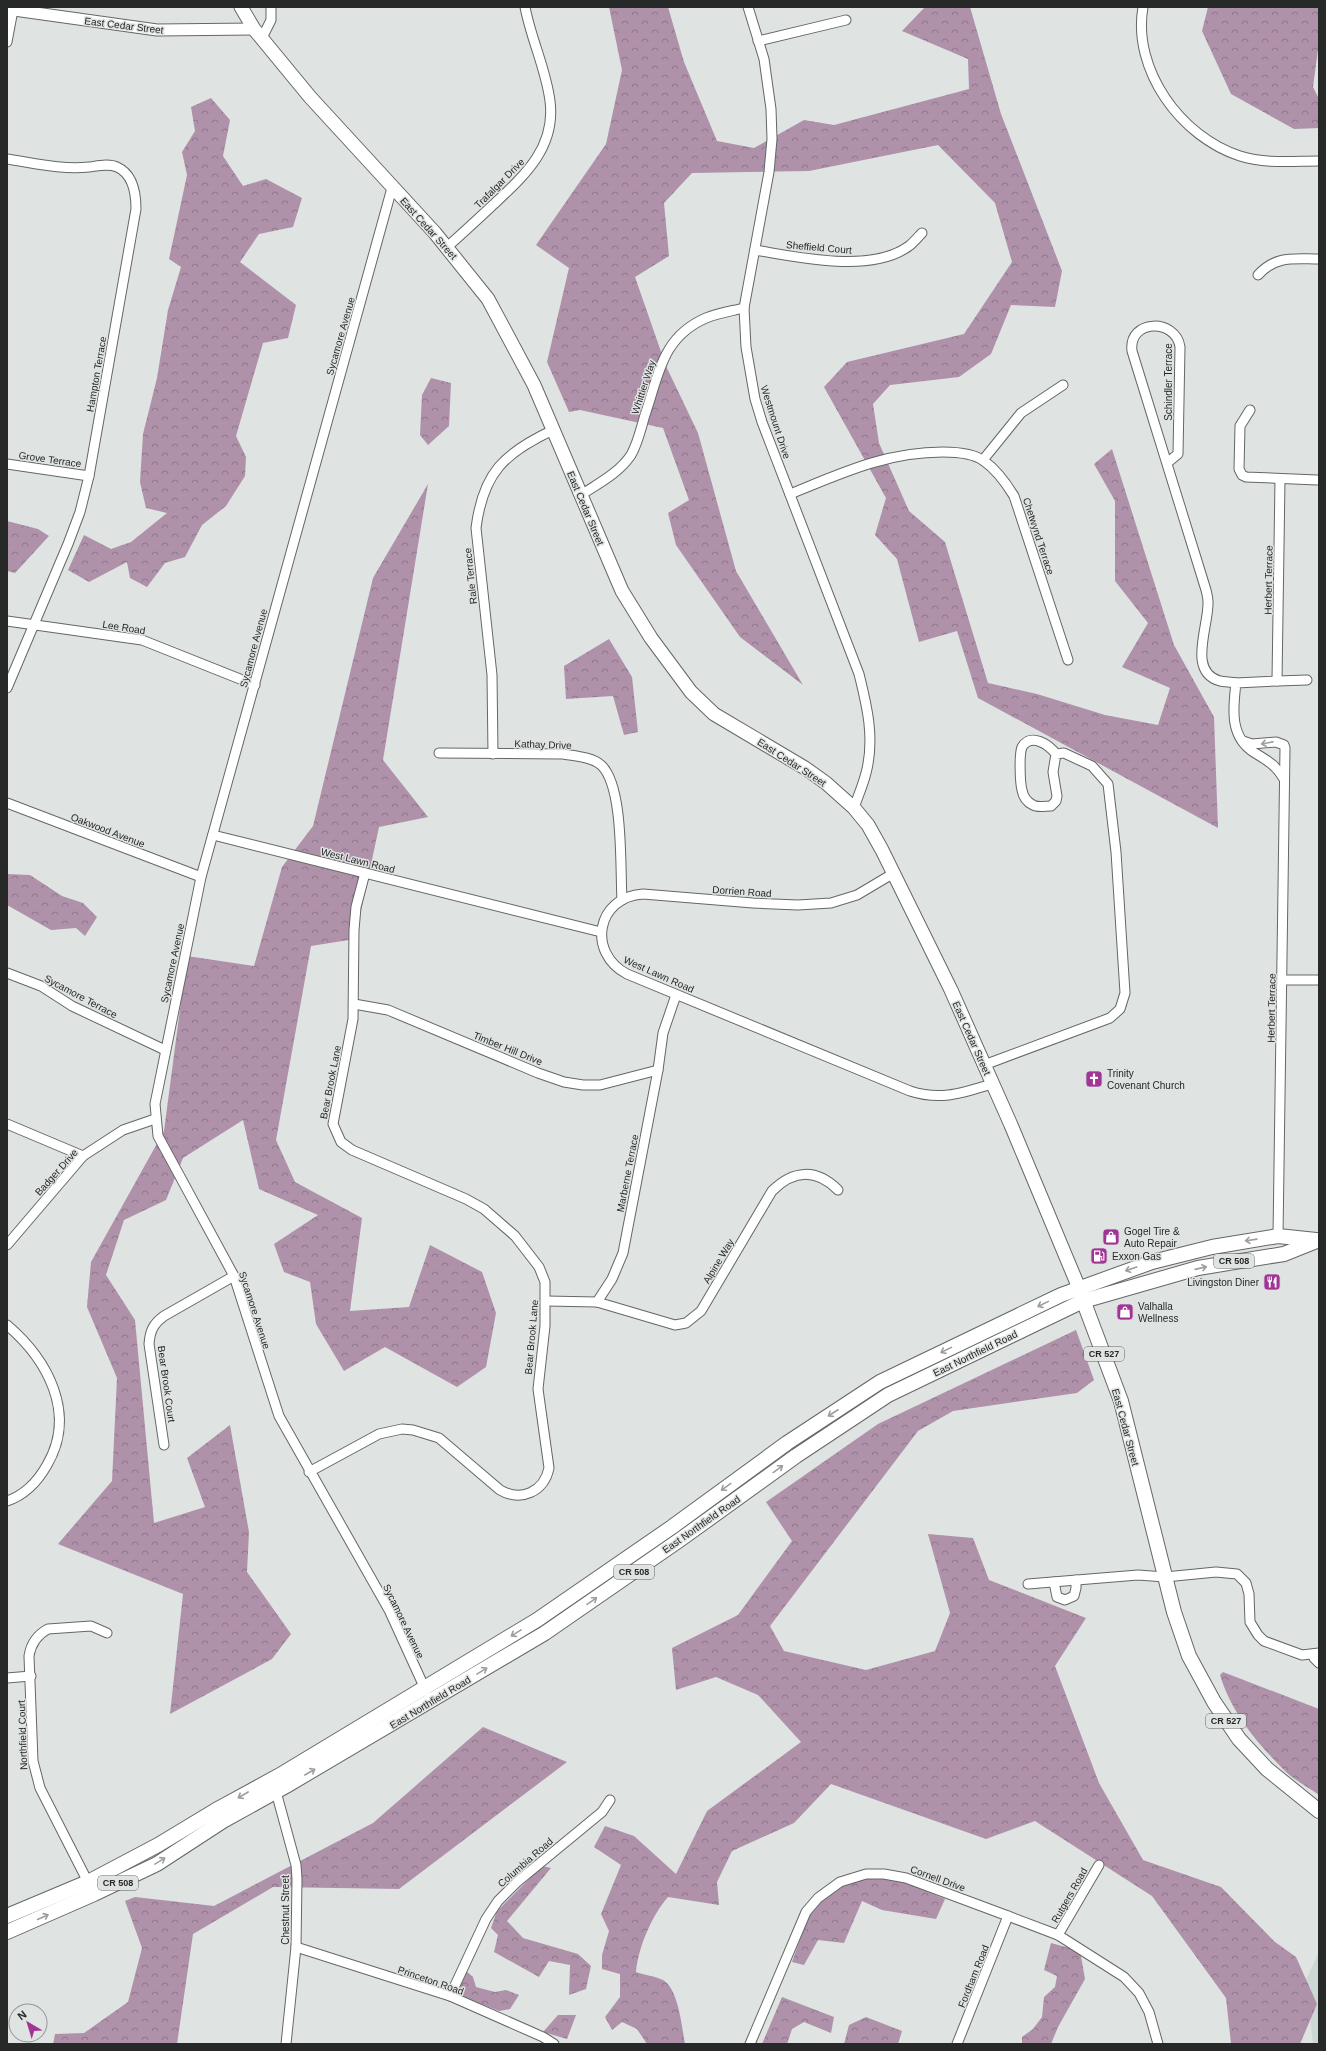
<svg xmlns="http://www.w3.org/2000/svg" width="1326" height="2051" font-family="Helvetica,sans-serif">
<defs>
<pattern id="forest-crowns" width="20" height="18" patternUnits="userSpaceOnUse"><rect width="20" height="18" fill="#af92aa"/><path d="M2 6a3 3 0 1 1 6 0M12 15a3 3 0 1 1 6 0" fill="none" stroke="#8e778a"/></pattern>
</defs>
<rect width="100%" height="100%" fill="#dfe3e2"/>
<path fill="#ccd8d4" d="M1319,1952V2044H1313L1306,1980Z"/>
<g fill="url(#forest-crowns)">
<path d="M609,7H668L684,62L717,141L754,148L804,120L834,125L969,89L968,59L902,31L925,7H970L1001,114L1062,271L1055,307L1011,305L991,354L959,377L890,385L873,404L879,443L909,511L945,542L988,683L1037,694L1105,715L1158,725L1170,688L1122,667L1148,623L1115,581V501L1094,464L1112,449L1174,645L1214,717L1218,828L978,698L957,631L919,642L897,559L875,535L886,498L824,387L847,362L964,334L1012,262L995,203L938,145L809,171L692,173L664,203L669,256L635,277L666,366L698,433L736,571L803,685L740,637L676,545L668,513L689,500L663,428L580,410L569,412L547,362L569,268L536,245L606,144L622,70Z"/>
<path d="M1208,7H1319V42L1313,87L1319,99V128L1294,129L1231,94L1202,31Z"/>
<path d="M211,98L230,120L223,156L243,186L266,179L302,198L293,227L259,234L240,262L296,305L288,338L263,343L236,436L246,457L245,476L226,506L202,525L185,557L165,563L147,587L130,578L127,562L89,582L68,570L84,535L111,549L131,542L167,513L146,508L140,482L143,434L157,378L168,310L181,267L169,259L187,175L182,152L195,131L191,107Z"/>
<path d="M431,378L451,383L449,426L428,445L420,435L422,395Z"/>
<path d="M428,484L383,760L428,817L379,827L355,939L311,946L276,1140L295,1182L362,1218L350,1311L409,1307L430,1245L482,1272L496,1313L486,1367L457,1387L385,1347L344,1371L316,1324L310,1282L284,1272L274,1244L318,1215L259,1189L243,1120L183,1158L166,1200L124,1220L106,1275L135,1320L154,1523L205,1507L187,1458L230,1425L249,1532L247,1572L291,1634L272,1659L170,1714L183,1594L58,1544L112,1481L117,1378L87,1307L91,1262L164,1131L187,956L254,966L282,867L313,826L373,578Z"/>
<path d="M7,521L38,529L49,536L15,573L7,571Z"/>
<path d="M609,639L632,677L638,732L624,735L613,696L566,699L564,666Z"/>
<path d="M7,874L30,875L62,896L83,903L97,917L85,936L76,928L51,930L7,905Z"/>
<path d="M1076,1330L1094,1380L1077,1393L953,1411L918,1431L770,1626L784,1651L866,1670L935,1651L950,1613L928,1534L973,1538L989,1580L1086,1618L1055,1666L1099,1783L1143,1860L1221,1887L1275,1942L1296,1957L1317,2004L1300,2044H1231L1226,1998L1152,1896L1035,1821L986,1839L831,1784L794,1823L732,1851L717,1882L719,1905L668,1897C652,1915 638,1948 636,1972C644,1975 655,1976 663,1980C679,1989 682,2029 685,2044H647L637,2029L622,2022L612,2030L605,2017L620,1997V1974L602,1969V1955L609,1931L601,1914L621,1865L594,1847L605,1826L634,1836L676,1874L707,1811L801,1742L758,1695L716,1677L676,1690L672,1648L738,1615L792,1541L766,1502L878,1424Z"/>
<path d="M1223,1672L1319,1709V1795C1308,1787 1294,1780 1284,1770C1257,1743 1231,1712 1220,1675Z"/>
<path d="M483,1727L567,1762L399,1889L273,1887L193,1934L177,2044H53L55,2034L84,2033L128,2002L142,1948L125,1901L135,1897L214,1906L373,1823Z"/>
<path d="M542,1866L551,1868L507,1921L523,1938L578,1954L591,1966L586,1989L569,1995L570,1965L549,1961L539,1977L494,1952L498,1935L491,1928L497,1911Z"/>
<path d="M873,1878L897,1879L945,1899L936,1919L882,1910L862,1901L844,1943L818,1940L804,1965L792,1962L808,1917L822,1900L848,1882Z"/>
<path d="M1051,1943L1080,1951L1085,1979L1058,2027L1051,2044H1022V2037L1033,2029L1042,2017L1044,1997L1055,1987L1057,1976L1044,1970Z"/>
<path d="M465,1970L473,1977L476,1987L495,1992L506,1990L519,1995L510,2009L499,2011L456,1994Z"/>
<path d="M782,1997L834,2017L831,2033L804,2022L792,2029L787,2044H762Z"/>
<path d="M558,2015H576L567,2039L543,2032Z"/>
<path d="M866,2017L902,2031L898,2044H844L849,2025Z"/>
</g>
<g fill="none" stroke-linecap="round" stroke-linejoin="round">
<g stroke="#646766" stroke-width="11">
<g id="minor">
<path d="M748,7L764,59L771,109L772,139L769,172L744,308L746,347L755,399L762,422L859,674C867,706 875,739 866,773C863,785 858,796 854,808"/>
<path d="M1143,7C1132,70 1181,137 1240,156C1265,164 1293,161 1319,161"/>
<path d="M262,38L271,20V7"/>
<path d="M758,41L846,20"/>
<path d="M7,42L13,10"/>
<path d="M7,159C34,163 62,170 89,167C97,166 109,163 117,167C133,174 136,193 136,209L89,476L80,512L68,544L7,688"/>
<path d="M392,188L201,877L155,1104L158,1136L234,1276L279,1416L389,1610L426,1691"/>
<path d="M447,247C463,233 479,218 494,204C525,175 556,147 550,101C546,69 531,39 525,7"/>
<path d="M755,250C798,257 871,274 909,246C914,242 918,237 922,233"/>
<path d="M1258,275C1276,255 1294,259 1319,259"/>
<path d="M1250,410L1240,426L1239,469L1242,475L1246,477L1317,480"/>
<path d="M983,460L1021,413L1063,385"/>
<path d="M1167,463L1178,454L1180,347C1176,318 1128,319 1132,351L1206,590C1207,594 1208,598 1208,602C1209,626 1187,672 1220,681C1225,682 1231,682 1236,683"/>
<path d="M7,464L89,476"/>
<path d="M1280,479L1277,681L1236,683C1233,708 1229,737 1255,753C1268,761 1276,765 1284,779"/>
<path d="M790,494C842,473 886,452 943,452C956,452 973,453 984,461C997,470 1006,483 1014,496L1068,660"/>
<path d="M581,495C599,483 619,473 631,455C638,443 641,428 645,415C659,374 662,337 706,318C718,313 732,311 744,308"/>
<path d="M7,621L142,640L255,685"/>
<path d="M1277,681L1307,680"/>
<path d="M1243,741L1252,744L1276,742L1284,745L1285,748L1278,1236"/>
<path d="M439,753L563,754C575,756 592,757 601,765C624,786 620,868 622,900"/>
<path d="M493,754L492,675L476,528C483,473 504,453 553,430"/>
<path d="M7,803L201,877"/>
<path d="M213,835L601,932"/>
<path d="M894,873L857,895L831,903L798,905L753,903L643,894C596,897 587,953 627,974L910,1091C941,1101 962,1093 992,1084"/>
<path d="M7,973L41,986L72,1006L165,1050"/>
<path d="M1283,980H1319"/>
<path d="M354,1004L388,1010L538,1073L564,1082L583,1085H600L658,1070"/>
<path d="M984,1065L1110,1018L1120,1009L1125,993L1116,852L1108,784L1092,766L1064,753L1056,754C1049,745 1031,732 1022,747C1019,754 1020,783 1022,790C1023,796 1027,802 1033,805C1038,808 1045,806 1051,806L1056,801L1057,796L1053,772L1056,754"/>
<path d="M7,1124L83,1156"/>
<path d="M7,1245L83,1156L123,1130L155,1119"/>
<path d="M546,1301L597,1302L675,1325L686,1323L701,1311L772,1191C793,1170 816,1168 838,1190"/>
<path d="M597,1302L612,1279L623,1253L658,1070L663,1033L676,995"/>
<path d="M7,1325C48,1360 77,1414 47,1465C38,1481 25,1495 7,1501"/>
<path d="M164,1445L149,1344C150,1331 153,1324 164,1316L234,1276"/>
<path d="M309,1472L379,1434L402,1429L413,1430L439,1438L500,1490C521,1502 544,1492 549,1468L538,1389L545,1326V1282L539,1267L515,1236L484,1209L466,1199L352,1150L341,1142L333,1124L353,1019L354,930L356,907L365,873"/>
<path d="M1054,1582L1057,1597L1065,1600L1074,1596L1076,1588V1580"/>
<path d="M1028,1584L1138,1575L1165,1577L1216,1572L1237,1574L1246,1583L1249,1594L1250,1622L1258,1635L1264,1641L1302,1655L1319,1653"/>
<path d="M1313,1654L1314,1658L1319,1663"/>
<path d="M7,1678L31,1676"/>
<path d="M275,1788L296,1865L297,1879L296,1947L286,2044"/>
<path d="M90,1886L40,1788L33,1761L29,1656C31,1643 37,1635 48,1629L91,1626L107,1633"/>
<path d="M1058,1935L1099,1865"/>
<path d="M296,1947L450,1996L543,2037L554,2044"/>
<path d="M450,1996L486,1919L498,1901L517,1882L602,1812L610,1800"/>
<path d="M750,2044L806,1912L818,1898L840,1882L866,1874H884L906,1878L1008,1916L1058,1935L1124,1977L1139,1993L1149,2012L1158,2044"/>
<path d="M957,2044L1008,1916"/>
</g>
</g>
<g stroke="#646766" stroke-width="13">
<path id="tertiary" d="M7,9L157,30L254,29"/>
</g>
<g stroke="#646766" stroke-width="15">
<path id="secondary" d="M241,7L254,29L310,97L435,233L488,299L534,385L622,591L651,638L691,692L714,714L805,768L826,783L854,808L868,825L882,850L951,990L1011,1125L1079,1288"/>
</g>
<g stroke="#646766" stroke-width="16">
<g id="primary">
<path d="M1080,1292L1121,1401L1174,1612L1189,1656L1214,1702L1239,1739L1267,1769L1319,1811"/>
<path d="M7,1916L88,1882L158,1845L216,1810L280,1775L537,1620L672,1527L787,1443L880,1382L1061,1295L1152,1262L1212,1247L1278,1236L1316,1240"/>
<path d="M7,1932L94,1894L157,1864L223,1821L286,1786L545,1633L681,1539L796,1456L888,1395L1083,1301L1198,1268L1284,1254L1319,1240"/>
</g>
</g>
<use href="#minor" stroke="#fff" stroke-width="9"/>
<use href="#tertiary" stroke="#fff" stroke-width="11"/>
<use href="#secondary" stroke="#fff" stroke-width="13"/>
<use href="#primary" stroke="#fff" stroke-width="14"/>
</g>
<defs><path id="oneway-shaft" d="M-6 0H5M1.5-3L5.5 0L1.5 3" fill="none" stroke-width="1.6" stroke-linecap="round" stroke-linejoin="round"/></defs>
<g stroke="#9e9e9e">
<use href="#oneway-shaft" transform="translate(1267 743) rotate(169)"/>
<use href="#oneway-shaft" transform="translate(1251 1240) rotate(172)"/>
<use href="#oneway-shaft" transform="translate(1201 1268) rotate(-13)"/>
<use href="#oneway-shaft" transform="translate(1131 1269) rotate(161)"/>
<use href="#oneway-shaft" transform="translate(1043 1304) rotate(154)"/>
<use href="#oneway-shaft" transform="translate(946 1350) rotate(154)"/>
<use href="#oneway-shaft" transform="translate(833 1413) rotate(147)"/>
<use href="#oneway-shaft" transform="translate(778 1469) rotate(-36)"/>
<use href="#oneway-shaft" transform="translate(726 1487) rotate(144)"/>
<use href="#oneway-shaft" transform="translate(592 1601) rotate(-35)"/>
<use href="#oneway-shaft" transform="translate(516 1633) rotate(149)"/>
<use href="#oneway-shaft" transform="translate(482 1671) rotate(-31)"/>
<use href="#oneway-shaft" transform="translate(310 1772) rotate(-30)"/>
<use href="#oneway-shaft" transform="translate(243 1795) rotate(150)"/>
<use href="#oneway-shaft" transform="translate(160 1861) rotate(-31)"/>
<use href="#oneway-shaft" transform="translate(43 1917) rotate(-24)"/>
</g>
<defs>
<g id="church-square" transform="scale(0.9)"><rect x="-9" y="-9" width="18" height="18" rx="4" fill="#a03596" stroke="#dfe3e2"/><path d="M-1.2-6h2.4v3.5h3.3v2.4h-3.3V6h-2.4V-.1h-3.3v-2.4h3.3Z" fill="#fff"/></g>
<g id="shop-square" transform="scale(0.9)"><rect x="-9" y="-9" width="18" height="18" rx="4" fill="#a03596" stroke="#dfe3e2"/><path d="M-5-2.5h2.3a2.7 3.5 0 0 1 5.4 0H5L5.5 6h-11ZM-1.5-2.5h3a1.5 2.3 0 0 0-3 0Z" fill="#fff"/></g>
<g id="fuel-square" transform="scale(0.9)"><rect x="-9" y="-9" width="18" height="18" rx="4" fill="#a03596" stroke="#dfe3e2"/><path d="M-5.5-6h7V0h2V4h1.3V-2.5L3-4.5l.8-.8L6-3V5H2.5V1h-1V6h-7ZM-4.2-4.7v3.2H.2V-4.7Z" fill="#fff"/></g>
<g id="restaurant-square" transform="scale(0.9)"><rect x="-9" y="-9" width="18" height="18" rx="4" fill="#a03596" stroke="#dfe3e2"/><path d="M-5-6h1v4h1v-4h1v4h1v-4h1v5L-1.5 .5V6h-2V.5L-5-1ZM5-6V6H3V1.5H1.5Q1.5-4 5-6Z" fill="#fff"/></g>
</defs>
<g fill-rule="evenodd">
<use href="#church-square" x="1094" y="1079"/>
<use href="#shop-square" x="1111" y="1237"/>
<use href="#fuel-square" x="1099" y="1256"/>
<use href="#restaurant-square" x="1272" y="1282"/>
<use href="#shop-square" x="1125" y="1312"/>
</g>
<g text-anchor="middle" stroke-width="3" stroke-linejoin="round" paint-order="stroke">
<g fill="#dfe3e2" stroke="#5e6060" stroke-width="1">
<rect x="1214" y="1254" width="40" height="14" rx="3"/>
<rect x="1084" y="1347" width="40" height="14" rx="3"/>
<rect x="614" y="1565" width="40" height="14" rx="3"/>
<rect x="1206" y="1714" width="40" height="14" rx="3"/>
<rect x="98" y="1876" width="40" height="14" rx="3"/>
</g>
<g font-size="9" font-weight="bold" fill="#272828">
<text x="1234" y="1264">CR 508</text>
<text x="1104" y="1357">CR 527</text>
<text x="634" y="1575">CR 508</text>
<text x="1226" y="1724">CR 527</text>
<text x="118" y="1886">CR 508</text>
</g>
<g font-size="10" fill="#272828" stroke="#dfe3e2">
<text transform="translate(124 25) rotate(7)" y="4">East Cedar Street</text>
<text transform="translate(499 183) rotate(-45)" y="4">Trafalgar Drive</text>
<text transform="translate(429 228) rotate(48)" y="4">East Cedar Street</text>
<text transform="translate(819 247) rotate(5)" y="4">Sheffield Court</text>
<text transform="translate(340 336) rotate(-74)" y="4">Sycamore Avenue</text>
<text transform="translate(96 374) rotate(-80)" y="4">Hampton Terrace</text>
<text transform="translate(1168 382) rotate(-90)" y="4">Schindler Terrace</text>
<text transform="translate(643 387) rotate(-72)" y="4">Whittier Way</text>
<text transform="translate(776 422) rotate(72)" y="4">Westmount Drive</text>
<text transform="translate(50 459) rotate(8)" y="4">Grove Terrace</text>
<text transform="translate(586 508) rotate(67)" y="4">East Cedar Street</text>
<text transform="translate(1039 536) rotate(72)" y="4">Chetwynd Terrace</text>
<text transform="translate(470 576) rotate(-96)" y="4">Rale Terrace</text>
<text transform="translate(1268 580) rotate(-89)" y="4">Herbert Terrace</text>
<text transform="translate(124 627) rotate(9)" y="4">Lee Road</text>
<text transform="translate(253 648) rotate(-75)" y="4">Sycamore Avenue</text>
<text transform="translate(543 744) rotate(2)" y="4">Kathay Drive</text>
<text transform="translate(792 762) rotate(33)" y="4">East Cedar Street</text>
<text transform="translate(108 830) rotate(21)" y="4">Oakwood Avenue</text>
<text transform="translate(358 860) rotate(14)" y="4">West Lawn Road</text>
<text transform="translate(742 891) rotate(4)" y="4">Dorrien Road</text>
<text transform="translate(172 963) rotate(-78)" y="4">Sycamore Avenue</text>
<text transform="translate(659 974) rotate(24)" y="4">West Lawn Road</text>
<text transform="translate(81 996) rotate(28)" y="4">Sycamore Terrace</text>
<text transform="translate(1271 1008) rotate(-89)" y="4">Herbert Terrace</text>
<text transform="translate(972 1038) rotate(66)" y="4">East Cedar Street</text>
<text transform="translate(508 1048) rotate(22)" y="4">Timber Hill Drive</text>
<text transform="translate(330 1082) rotate(-79)" y="4">Bear Brook Lane</text>
<text transform="translate(56 1172) rotate(-48)" y="4">Badger Drive</text>
<text transform="translate(627 1173) rotate(-79)" y="4">Marberne Terrace</text>
<text transform="translate(718 1261) rotate(-59)" y="4">Alpine Way</text>
<text transform="translate(255 1310) rotate(72)" y="4">Sycamore Avenue</text>
<text transform="translate(531 1337) rotate(-85)" y="4">Bear Brook Lane</text>
<text transform="translate(975 1353) rotate(-26)" y="4">East Northfield Road</text>
<text transform="translate(167 1384) rotate(82)" y="4">Bear Brook Court</text>
<text transform="translate(1126 1427) rotate(75)" y="4">East Cedar Street</text>
<text transform="translate(701 1524) rotate(-35)" y="4">East Northfield Road</text>
<text transform="translate(404 1621) rotate(64)" y="4">Sycamore Avenue</text>
<text transform="translate(430 1702) rotate(-31)" y="4">East Northfield Road</text>
<text transform="translate(22 1735) rotate(-92)" y="4">Northfield Court</text>
<text transform="translate(525 1862) rotate(-41)" y="4">Columbia Road</text>
<text transform="translate(938 1878) rotate(20)" y="4">Cornell Drive</text>
<text transform="translate(1069 1895) rotate(-60)" y="4">Rutgers Road</text>
<text transform="translate(285 1910) rotate(-90)" y="4">Chestnut Street</text>
<text transform="translate(973 1976) rotate(-68)" y="4">Fordham Road</text>
<text transform="translate(431 1980) rotate(19)" y="4">Princeton Road</text>
</g>
<g font-size="10" fill="#272828" stroke="#dfe3e2" text-anchor="start">
<text x="1107" y="1077">Trinity<tspan x="1107" dy="12">Covenant Church</tspan></text>
<text x="1124" y="1235">Gogel Tire &amp;<tspan x="1124" dy="12">Auto Repair</tspan></text>
<text x="1112" y="1260">Exxon Gas</text>
<text x="1259" y="1286" text-anchor="end">Livingston Diner</text>
<text x="1138" y="1310">Valhalla<tspan x="1138" dy="12">Wellness</tspan></text>
</g>
</g>
<rect width="1326" height="2051" fill="none" stroke="#272828" stroke-width="16"/>
<g transform="translate(28 2023) rotate(322)"><circle r="19" fill="#dfe3e2" stroke="#959898"/>
<path d="M0-3L7 15L0 10L-7 15Z" fill="#a03596"/>
<text y="-6" font-size="11" font-weight="bold" text-anchor="middle" fill="#272828">N</text>
</g>
</svg>
